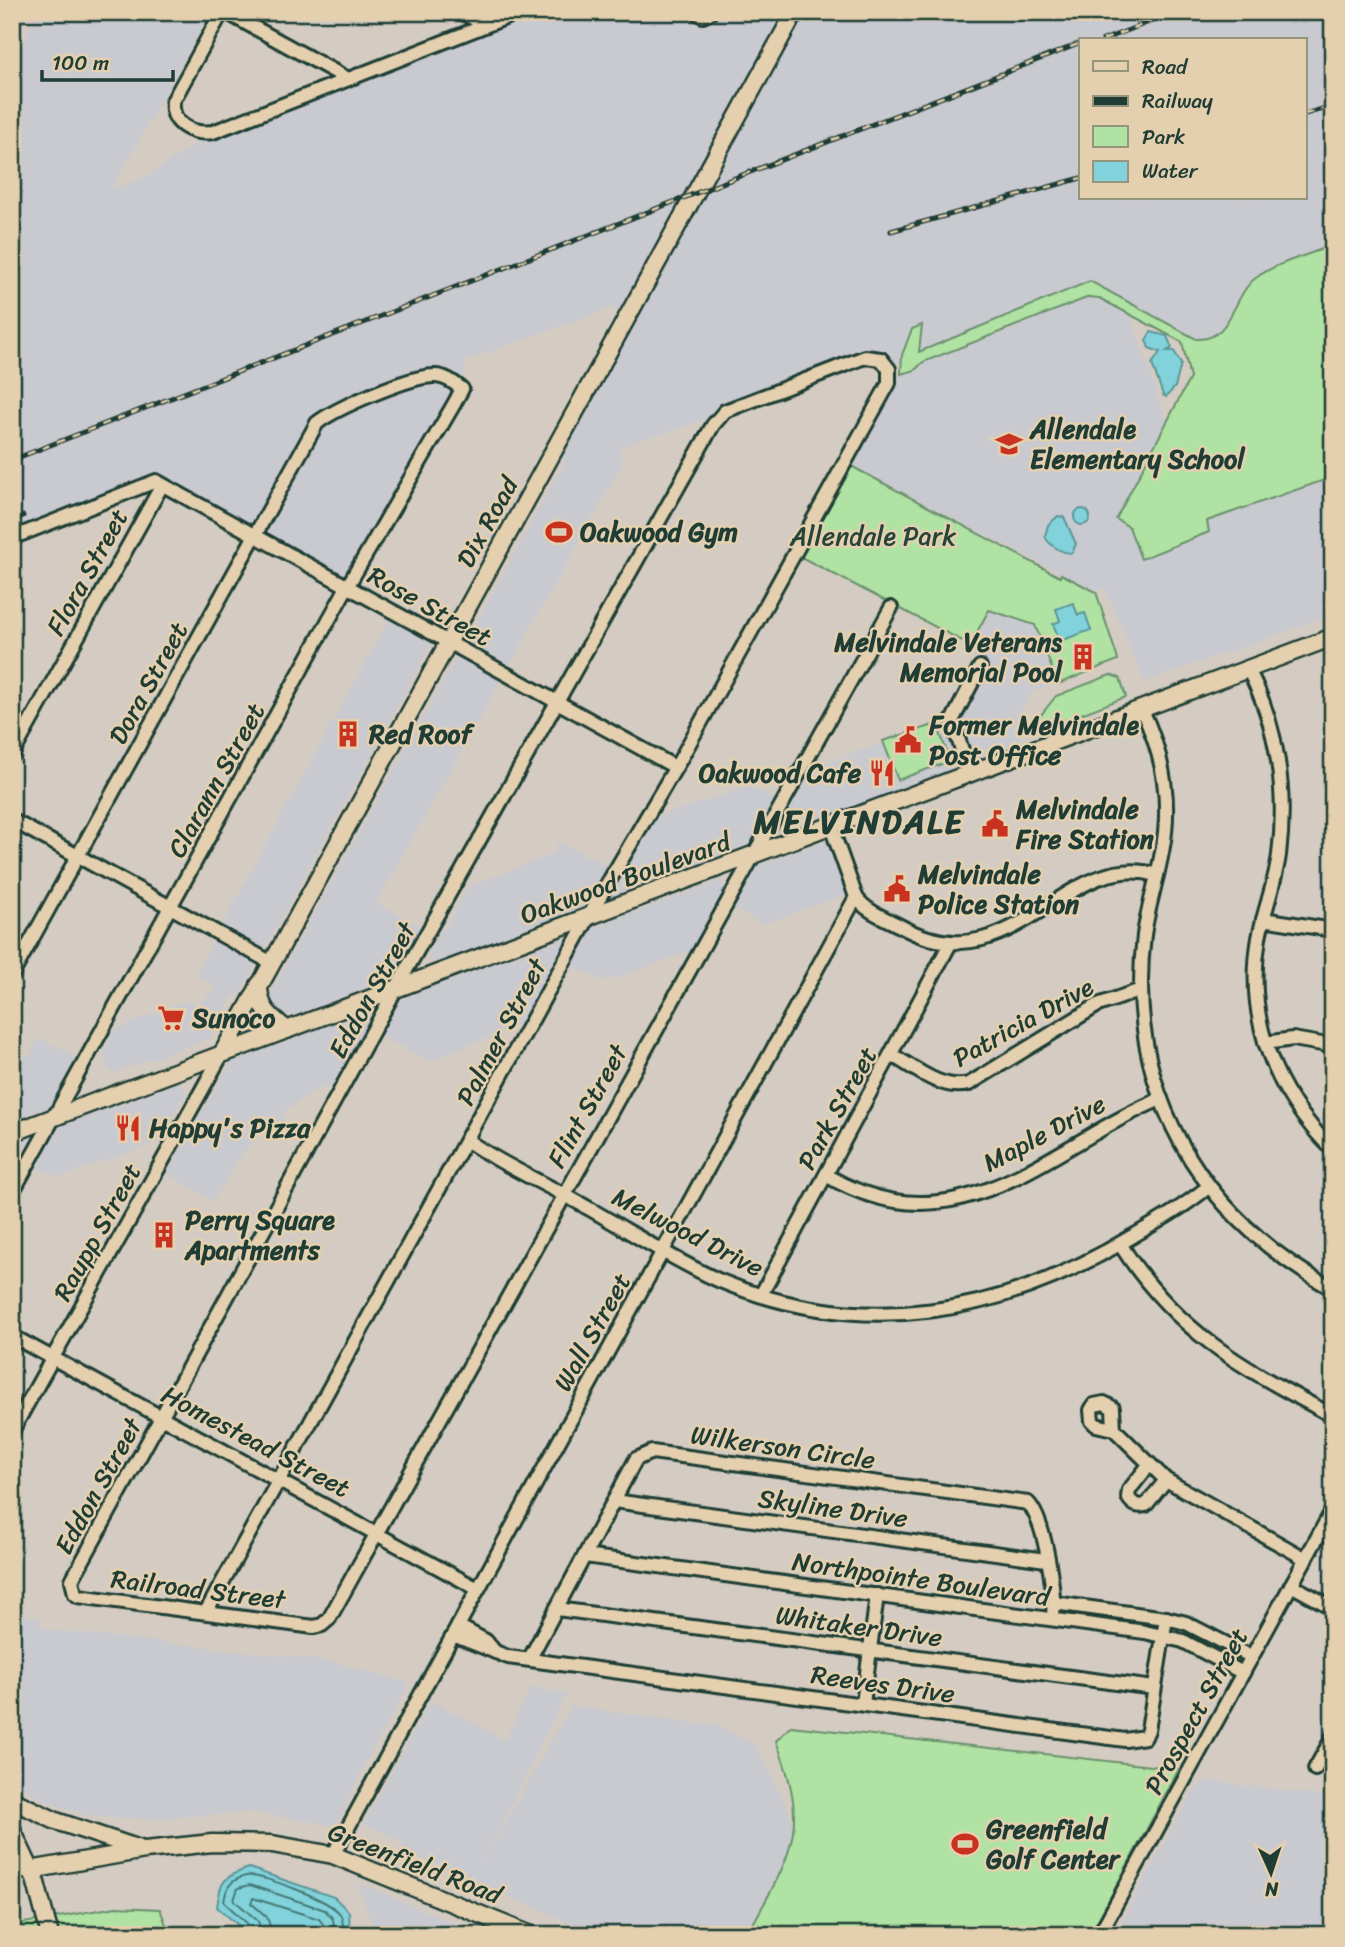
<svg xmlns="http://www.w3.org/2000/svg" width="1345" height="1947" font-family="Sriracha,sans-serif">
<rect width="100%" height="100%" fill="#d4ccc2"/>
<filter id="ink" filterUnits="userSpaceOnUse"><feTurbulence type="fractalNoise" baseFrequency=".0143" numOctaves="2"/><feDisplacementMap in="SourceGraphic" scale="14" xChannelSelector="R" yChannelSelector="G"/><feConvolveMatrix kernelMatrix="1 2 1 2 8 2 1 2 1" color-interpolation-filters="sRGB"/></filter>
<g filter="url(#ink)">
<g fill="#c9c9d0" fill-rule="evenodd">
<path d="M39,12H211L111,190L149,175L213,132L520,12H1333V245L1256,277L1217,335L1194,345L1131,317L1167,422L1116,519L1129,526L1333,320V614L1145,682L1104,587L1096,592L851,466L901,374L915,370L921,363H885L875,357L719,415L619,447L623,463L376,903L426,929L399,975L293,1016L274,1012L268,1005L269,995L565,462L552,455L628,314L613,307L465,361V373L350,578L162,477L12,538V63ZM1081,40H1305V198H1081Z"/>
<path d="M990,611L1035,626L1058,684L1033,691L1018,715L1022,743L437,964L429,961L428,954L440,930H444L468,887L555,853L558,841L619,872L652,819L747,787L786,802L805,769L960,718L991,666L966,653Z"/>
<path d="M390,617L432,640V643L239,995L232,997L210,1038L113,1073L106,1064L103,1052L114,1030L184,1001L198,1004L217,987L195,975Z"/>
<path d="M826,841L831,842L848,894L763,924L732,908L759,864Z"/>
<path d="M721,880L727,889L692,950L615,979L602,980L560,960L524,1023L429,1061L370,1030L339,1083L315,1090L281,1113L285,1117L275,1136L262,1131L237,1161L213,1201L166,1173L231,1063L236,1060Z"/>
<path d="M39,1038L81,1059L57,1104L12,1121V1061L30,1055Z"/>
<path d="M177,1083L181,1084L186,1092L158,1142L60,1177L23,1165L12,1183V1144Z"/>
<path d="M12,1614L37,1618L43,1629L329,1661L410,1683L367,1760L336,1826L255,1812L148,1819L92,1817L46,1802L12,1779Z"/>
<path d="M531,1687L566,1694L482,1863L571,1706L719,1726L757,1747L796,1826L787,1862L747,1935H598L403,1851V1842L363,1824L431,1701L505,1740Z"/>
<path d="M1205,1780L1329,1797L1333,1793V1935H1114L1192,1793Z"/>
<path d="M357,1882L482,1935H373L375,1931Z"/>
</g>
<g fill="#b0e2a3" stroke="#68906c" stroke-width="2">
<path d="M1333,245V477L1207,521L1209,532L1141,559L1129,527L1116,519L1190,378L1182,342L1099,298L1089,297L923,362L915,370L901,374L902,355L912,329L922,325L919,352L1090,281L1196,339C1233,341 1232,294 1257,277C1276,263 1311,254 1333,245Z"/>
<path d="M851,466L1060,577L1061,574L1096,592L1118,660L1058,684L1035,625L989,610L970,645L801,557Z"/>
<path d="M1110,675L1120,678L1126,697L1039,730L1037,720L1056,696Z"/>
<path d="M937,724L950,761L898,780L883,741Z"/>
<path d="M791,1726L1179,1769L1090,1935H747C790,1855 812,1832 776,1741Z"/>
<path d="M116,1907L160,1909L170,1935H12V1925Z"/>
</g>
<g fill="#81d2da" stroke="#5a9698" stroke-width="2">
<path d="M1151,332L1167,336L1172,348L1167,351H1174L1181,364L1175,387L1166,397L1163,395L1152,364L1160,352L1149,348L1146,340Z"/>
<circle cx="1082" cy="517" r="8"/>
<path d="M1058,516L1064,517L1076,544L1072,553C1062,553 1049,546 1045,536L1048,525Z"/>
<path d="M1073,603L1078,615L1085,613L1091,630L1060,641L1053,624L1060,621L1056,609Z"/>
<path d="M249,1868L334,1897L349,1912L350,1935H250L217,1907C221,1880 223,1877 249,1868Z"/>
</g>
<g fill="none" stroke-linecap="round" stroke-linejoin="round">
<g stroke="#467976" stroke-width="2">
<path d="M253,1935L251,1927L224,1902C226,1887 230,1880 246,1876C260,1873 332,1901 340,1914C344,1919 343,1928 343,1935"/>
<path d="M262,1935L258,1921L234,1900L238,1888L250,1885L325,1910L333,1919L335,1935"/>
<path d="M273,1935L267,1917L251,1903L253,1898L319,1919L323,1924L324,1935"/>
</g>
<g stroke="#1f3d34" stroke-width="18">
<g id="minor">
<path d="M222,12L173,101C170,124 192,135 213,132L520,12"/>
<path d="M226,12L348,79"/>
<path d="M461,12L486,25"/>
<path d="M696,12L703,16L711,12"/>
<path d="M12,538L156,481L675,767"/>
<path d="M1248,669C1278,726 1287,792 1279,855C1275,884 1264,910 1259,938C1245,1020 1275,1093 1333,1150"/>
<path d="M1141,708C1163,753 1172,802 1162,852C1157,880 1148,907 1144,935C1125,1090 1198,1215 1333,1289"/>
<path d="M12,755L162,485"/>
<path d="M970,773L952,721L980,667"/>
<path d="M12,820L272,963"/>
<path d="M856,897C865,911 885,918 900,926C1013,989 1064,847 1157,875"/>
<path d="M1263,919L1333,930"/>
<path d="M12,975L317,423C336,408 408,377 433,376C444,375 453,382 462,389L454,404L347,587L12,1193"/>
<path d="M1265,1043L1293,1039L1333,1046"/>
<path d="M892,1055C915,1068 941,1091 969,1084L1098,1005L1141,990"/>
<path d="M468,1141C505,1167 549,1185 588,1208C631,1232 673,1260 718,1280C862,1341 1003,1315 1133,1236C1159,1221 1185,1206 1208,1187"/>
<path d="M826,1175C959,1254 1048,1146 1161,1099"/>
<path d="M1120,1244C1177,1334 1242,1367 1333,1416"/>
<path d="M761,1295L951,942"/>
<path d="M12,1336L478,1589"/>
<path d="M1114,1429L1113,1408L1104,1403L1094,1405L1091,1410L1092,1421L1096,1425L1114,1429L1166,1480L1306,1559"/>
<path d="M12,1431L222,1054"/>
<path d="M1149,1465L1129,1490L1128,1497C1133,1505 1137,1507 1146,1505L1166,1480"/>
<path d="M614,1501L1046,1560"/>
<path d="M585,1556L1145,1632L1183,1641L1243,1673"/>
<path d="M1291,1585L1333,1608"/>
<path d="M1054,1603L1166,1618L1186,1623L1252,1657"/>
<path d="M557,1609L1154,1688"/>
<path d="M206,1612L602,893L680,760L889,383V369L881,359L865,357L725,411L713,425L409,965L72,1580L75,1594L78,1596L314,1627L322,1625L329,1619L891,608"/>
<path d="M458,1626L486,1641L495,1652"/>
<path d="M453,1635L508,1657L1125,1740L1145,1737L1148,1730L1166,1618"/>
<path d="M530,1658L636,1459L652,1452L1028,1503C1046,1522 1055,1593 1053,1619"/>
<path d="M863,1704L877,1595"/>
<path d="M1315,1769L1333,1737"/>
<path d="M333,1855L856,897L831,827"/>
<path d="M12,1873L30,1870"/>
<path d="M1099,1935L1333,1509"/>
</g>
</g>
<g stroke="#1f3d34" stroke-width="21">
<g id="major">
<path d="M259,985C259,1009 270,1016 287,1030"/>
<path d="M222,1054L795,12"/>
<path d="M12,1133L1333,637"/>
<path d="M12,1800L56,1821L140,1849"/>
<path d="M12,1830L35,1879L50,1935"/>
<path d="M30,1870L145,1850L212,1843L272,1844L333,1855L531,1935"/>
</g>
</g>
<use href="#minor" stroke="#e4d0ae" stroke-width="12"/>
<use href="#major" stroke="#e4d0ae" stroke-width="16"/>
<g stroke="#1f3d34" stroke-width="5">
<g id="rail">
<path d="M12,29L22,12"/>
<path d="M1103,40L1175,12"/>
<path d="M1305,114L1333,106"/>
<path d="M891,231L1081,178"/>
<path d="M12,460L1081,43"/>
<path d="M12,521L23,516"/>
</g>
</g>
<use href="#rail" stroke="#e4d0ae" stroke-width="2.5" stroke-dasharray="8" stroke-linecap="butt"/>
</g>
</g>
<defs>
<g id="school-bare" transform="scale(2.1)"><path d="M0-5L7-2L0 1L-7-2ZM-4 1L0 2.5L4 1V4Q0 6-4 4Z" fill="#c8321e" stroke="#e4d0ae" stroke-width="2.5" paint-order="stroke"/></g>
<g id="stadium-bare" transform="scale(2.1)"><path d="M0-5a6.5 5 0 1 0 0 10a6.5 5 0 1 0 0-10ZM-3.5-1.8h7v3.6h-7Z" fill="#c8321e" stroke="#e4d0ae" stroke-width="2.5" paint-order="stroke"/></g>
<g id="building-bare" transform="scale(2.1)"><path d="M-4-6H4V6H1V3H-1V6H-4ZM-2.5-4.3h1.7v1.8h-1.7ZM.8-4.3h1.7v1.8H.8ZM-2.5-1h1.7V.8h-1.7ZM.8-1h1.7V.8H.8Z" fill="#c8321e" stroke="#e4d0ae" stroke-width="2.5" paint-order="stroke"/></g>
<g id="civic-bare" transform="scale(2.1)"><path d="M-.6-6.5H3V-4.5H.6V-3L4-1V1h2V6H-6V1h2V-1L-.6-3ZM-1.2 2.5V6h2.4V2.5Z" fill="#c8321e" stroke="#e4d0ae" stroke-width="2.5" paint-order="stroke"/></g>
<g id="restaurant-bare" transform="scale(2.1)"><path d="M-5-6h1v4h1v-4h1v4h1v-4h1v5L-1.5 .5V6h-2V.5L-5-1ZM5-6V6H3V1.5H1.5Q1.5-4 5-6Z" fill="#c8321e" stroke="#e4d0ae" stroke-width="2.5" paint-order="stroke"/></g>
<g id="supermarket-bare" transform="scale(2.1)"><path d="M-6-5.5h2.5l.6 2H6L4.5 2H-2.5L-4.4-4H-6ZM-1.5 3.2a1.3 1.3 0 1 0 .1 0ZM3 3.2a1.3 1.3 0 1 0 .1 0Z" fill="#c8321e" stroke="#e4d0ae" stroke-width="2.5" paint-order="stroke"/></g>
</defs>
<g fill-rule="evenodd">
<use href="#school-bare" x="1009" y="444"/>
<use href="#stadium-bare" x="559" y="532"/>
<use href="#building-bare" x="1083" y="657"/>
<use href="#building-bare" x="348" y="734"/>
<use href="#civic-bare" x="908" y="740"/>
<use href="#restaurant-bare" x="882" y="773"/>
<use href="#civic-bare" x="995" y="824"/>
<use href="#civic-bare" x="897" y="889"/>
<use href="#supermarket-bare" x="171" y="1018"/>
<use href="#restaurant-bare" x="128" y="1128"/>
<use href="#building-bare" x="164" y="1235"/>
<use href="#stadium-bare" x="965" y="1844"/>
</g>
<g text-anchor="middle" stroke-width="5" stroke-linejoin="round" paint-order="stroke">
<g font-size="26" font-weight="bold" fill="#1f3d34" stroke="#e4d0ae" text-anchor="start">
<text x="1030" y="438">Allendale<tspan x="1030" dy="30">Elementary School</tspan></text>
<text x="580" y="541">Oakwood Gym</text>
<text x="1062" y="651" text-anchor="end">Melvindale Veterans<tspan x="1062" dy="30">Memorial Pool</tspan></text>
<text x="929" y="734">Former Melvindale<tspan x="929" dy="30">Post Office</tspan></text>
<text x="369" y="743">Red Roof</text>
<text x="861" y="782" text-anchor="end">Oakwood Cafe</text>
<text x="1016" y="818">Melvindale<tspan x="1016" dy="30">Fire Station</tspan></text>
<text x="918" y="883">Melvindale<tspan x="918" dy="30">Police Station</tspan></text>
<text x="192" y="1027">Sunoco</text>
<text x="149" y="1137">Happy's Pizza</text>
<text x="185" y="1229">Perry Square<tspan x="185" dy="30">Apartments</tspan></text>
<text x="986" y="1838">Greenfield<tspan x="986" dy="30">Golf Center</tspan></text>
</g>
<g font-size="26" fill="#1f3d34" stroke="#e4d0ae">
<text transform="translate(487 522) rotate(-61)" y="9">Dix Road</text>
<text transform="translate(87 572) rotate(-61)" y="9">Flora Street</text>
<text transform="translate(430 606) rotate(29)" y="9">Rose Street</text>
<text transform="translate(148 683) rotate(-61)" y="9">Dora Street</text>
<text transform="translate(216 780) rotate(-61)" y="9">Clarann Street</text>
<text transform="translate(625 878) rotate(-20)" y="9">Oakwood Boulevard</text>
<text transform="translate(372 990) rotate(-61)" y="9">Eddon Street</text>
<text transform="translate(1023 1022) rotate(-29)" y="9">Patricia Drive</text>
<text transform="translate(501 1032) rotate(-62)" y="9">Palmer Street</text>
<text transform="translate(587 1106) rotate(-61)" y="9">Flint Street</text>
<text transform="translate(837 1108) rotate(-61)" y="9">Park Street</text>
<text transform="translate(1044 1133) rotate(-28)" y="9">Maple Drive</text>
<text transform="translate(97 1232) rotate(-61)" y="9">Raupp Street</text>
<text transform="translate(688 1232) rotate(27)" y="9">Melwood Drive</text>
<text transform="translate(592 1332) rotate(-61)" y="9">Wall Street</text>
<text transform="translate(256 1441) rotate(28)" y="9">Homestead Street</text>
<text transform="translate(783 1447) rotate(8)" y="9">Wilkerson Circle</text>
<text transform="translate(98 1486) rotate(-61)" y="9">Eddon Street</text>
<text transform="translate(833 1508) rotate(8)" y="9">Skyline Drive</text>
<text transform="translate(921 1579) rotate(8)" y="9">Northpointe Boulevard</text>
<text transform="translate(198 1589) rotate(7)" y="9">Railroad Street</text>
<text transform="translate(859 1626) rotate(8)" y="9">Whitaker Drive</text>
<text transform="translate(883 1684) rotate(8)" y="9">Reeves Drive</text>
<text transform="translate(1196 1711) rotate(-61)" y="9">Prospect Street</text>
<text transform="translate(415 1863) rotate(21)" y="9">Greenfield Road</text>
</g>
<g font-size="26" fill="#26453a" stroke="#e4d0ae">
<text x="873" y="545">Allendale Park</text>
</g>
<g font-size="33" font-weight="bold" letter-spacing="2" fill="#1f3d34" stroke="#e4d0ae">
<text x="859" y="833">MELVINDALE</text>
</g>
</g>
<rect width="1345" height="1947" fill="none" stroke="#e4d0ae" stroke-width="42"/>
<rect x="21" y="21" width="1303" height="1905" fill="none" stroke="#1f3d34" stroke-width="2.5" filter="url(#ink)"/>
<rect x="1079" y="38" width="228" height="161" fill="#e4d0ae" stroke="#95957d" stroke-width="2"/>
<rect x="1093" y="61" width="35" height="10" fill="#e4d0ae" stroke="#95957d" stroke-width="2"/>
<text x="1142" y="74" font-size="21" fill="#1f3d34">Road</text>
<rect x="1093" y="96" width="35" height="10" fill="#1f3d34" stroke="#95957d" stroke-width="2"/>
<text x="1142" y="108" font-size="21" fill="#1f3d34">Railway</text>
<rect x="1093" y="126" width="35" height="21" fill="#b0e2a3" stroke="#95957d" stroke-width="2"/>
<text x="1142" y="144" font-size="21" fill="#1f3d34">Park</text>
<rect x="1093" y="161" width="35" height="21" fill="#81d2da" stroke="#95957d" stroke-width="2"/>
<text x="1142" y="178" font-size="21" fill="#1f3d34">Water</text>
<g transform="translate(1271 1873) rotate(177)" stroke="#e4d0ae" stroke-width="5" paint-order="stroke">
<path d="M0-5L12 26L0 18L-12 26Z" fill="#1f3d34"/>
<text y="-10" font-size="19" font-weight="bold" text-anchor="middle" fill="#1f3d34">N</text>
</g>
<path d="M42 70v10h131v-10" fill="none" stroke="#1f3d34" stroke-width="3.5"/>
<text x="52" y="70" font-size="21" fill="#1f3d34" stroke="#e4d0ae" stroke-width="5" paint-order="stroke">100 m</text>
</svg>
